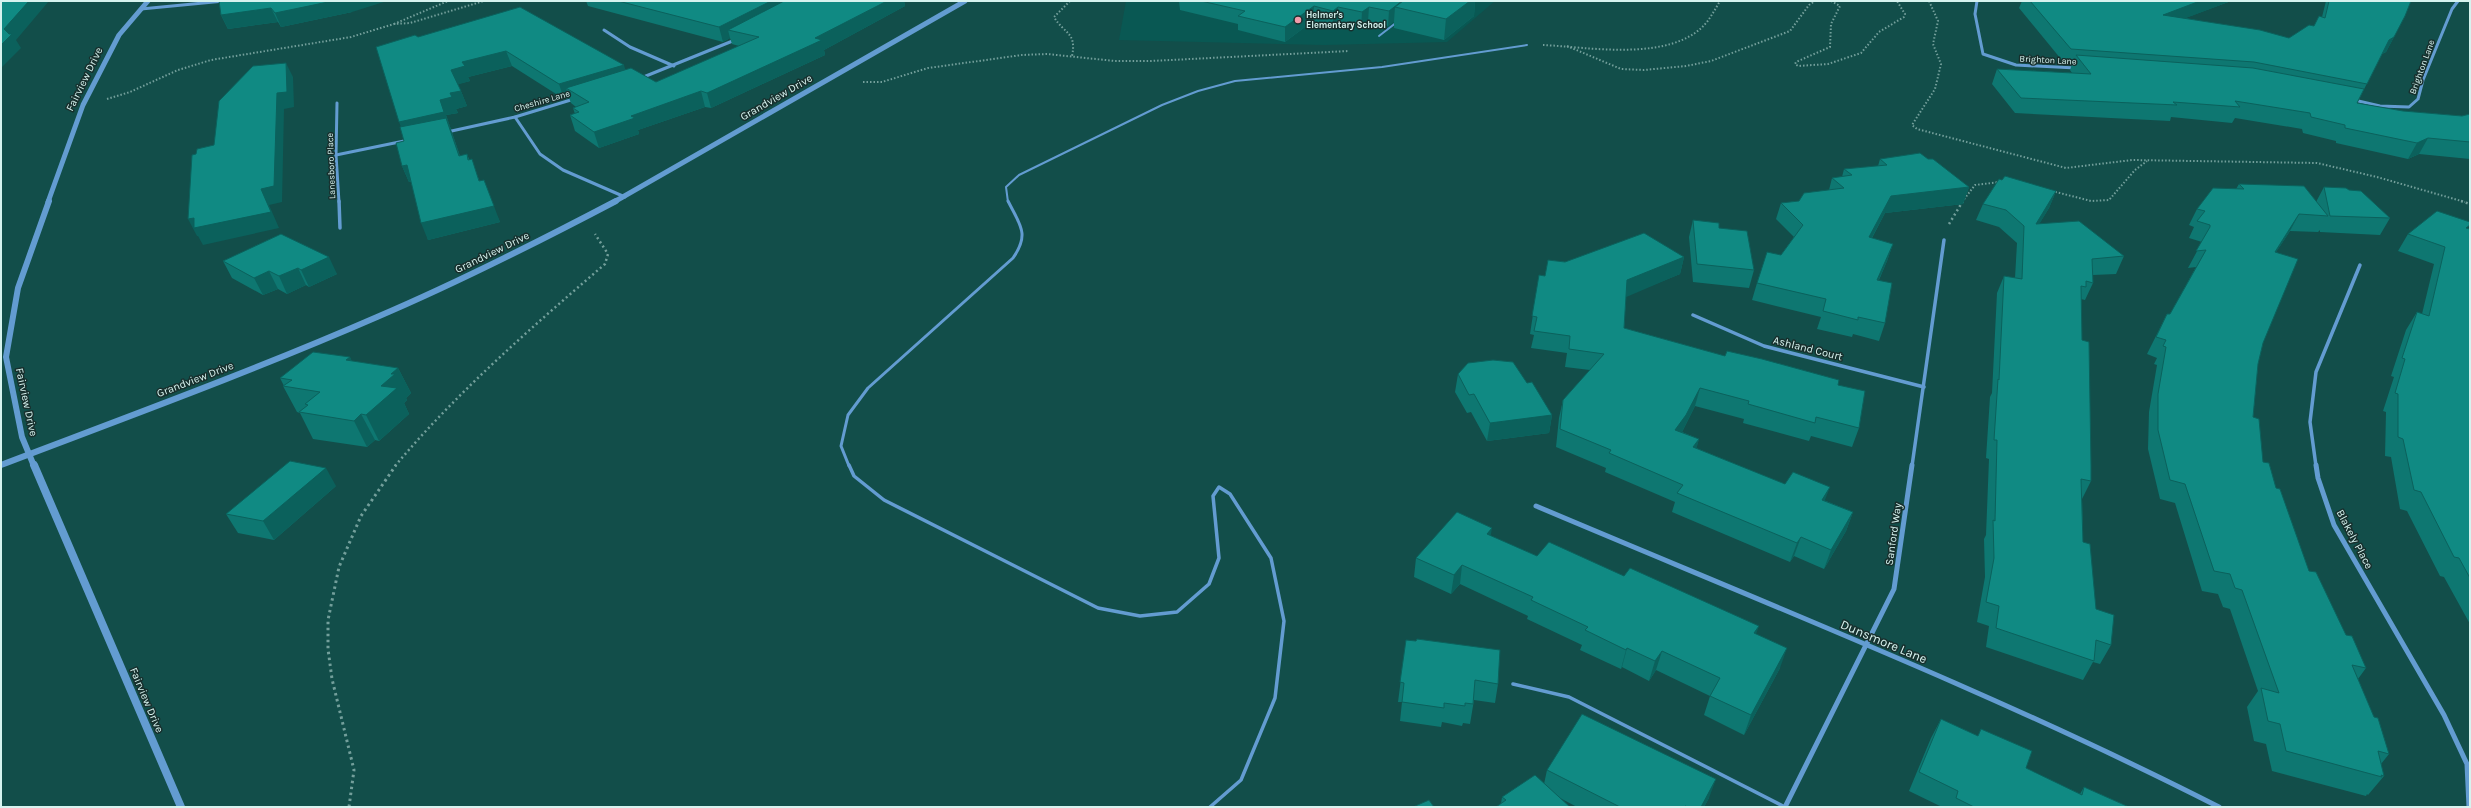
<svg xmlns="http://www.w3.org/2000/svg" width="2471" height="808" font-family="Karla,sans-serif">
<rect width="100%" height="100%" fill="#124e4a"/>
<path fill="#095853" d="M1126,1H1495L1447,42L1325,45L1119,40Z"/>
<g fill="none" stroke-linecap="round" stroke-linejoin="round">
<g stroke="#739f9b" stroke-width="2" stroke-dasharray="1.5 2" stroke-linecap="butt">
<path d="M1070,1L1054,17C1064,34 1077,32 1072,56"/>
<path d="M1831,1L1840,6L1831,24L1830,47L1796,62L1795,64L1798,66L1828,64L1861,53L1879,32L1904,17L1905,14L1897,1"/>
<path d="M1929,1L1938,21L1933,44L1941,64L1935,89L1912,125L1917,129L2066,168L2132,160L2317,163L2377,177L2465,202"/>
<path d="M394,24L448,1"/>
<path d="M1543,45C1589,47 1673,63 1707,22C1712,15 1716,8 1720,1"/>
<path d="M1567,46L1621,69L1644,70L1686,66L1711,61L1790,31L1809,5L1815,1"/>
<path d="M863,82H882L928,68L1022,55L1047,54L1115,61H1151L1349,51"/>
<path d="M107,99L130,92L178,70L211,60L351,37L394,24L410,23L484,1"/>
<path d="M2052,191L2091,201L2109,200L2135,170L2147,161"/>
<path d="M1962,202L1975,185L2000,182"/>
</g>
<g stroke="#739f9b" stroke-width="2.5" stroke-dasharray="2 3" stroke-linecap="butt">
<path d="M2461,201L2470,204"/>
<path d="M1949,224L1963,201"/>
<path d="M395,466C458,391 531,328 605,264L608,254L595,234"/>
</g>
<path stroke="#739f9b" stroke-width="3" stroke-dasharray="2.5 3.5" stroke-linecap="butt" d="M349,807L354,770L332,679L328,649V620L339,567L361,516L396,465"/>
<g stroke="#639cd1" stroke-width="2">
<path d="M1379,36L1397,22"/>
<path d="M1008,202L1006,187L1019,175L1162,105L1198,91L1235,81L1382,67L1527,45"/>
</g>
<path stroke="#639cd1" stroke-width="3" d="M849,466L841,446L848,415L868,388L1013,258C1030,234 1020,225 1008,201"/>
<g stroke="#639cd1" stroke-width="3.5">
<path d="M849,465L854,476L884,500L1098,608L1140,616L1177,612L1209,584L1219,558L1213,496L1219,487L1230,494L1271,558L1284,621L1275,698L1241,780L1210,807"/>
<path d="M1513,684L1569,697L1785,807"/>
</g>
<g stroke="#639cd1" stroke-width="3">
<path d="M1977,1L1975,14L1983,54L2016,65L2076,68"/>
<path d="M141,9L224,1"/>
<path d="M604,30L630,47L674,66"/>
<path d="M641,78L735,40"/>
<path d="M2354,100L2380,106L2409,107L2418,99L2423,80L2452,9L2458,1"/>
<path d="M337,103L336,155L339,202"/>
<path d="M515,117L540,154L563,170L625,197"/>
<path d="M447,132L515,117L574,99"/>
<path d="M336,155L409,140"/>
</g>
<g stroke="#639cd1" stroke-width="3.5">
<path d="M339,201L340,228"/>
<path d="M1693,315L1764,346L1924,387"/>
<path d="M1912,466L1944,240"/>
<path d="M2316,466L2310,422L2316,372L2360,265"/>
</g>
<g stroke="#639cd1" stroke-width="5">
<path d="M2316,465L2318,478L2334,525L2444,715L2467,764L2469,807"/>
<path d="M1536,506C1765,603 1997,694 2219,807"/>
<path d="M1785,807L1894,589L1912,465"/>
</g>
<g stroke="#639cd1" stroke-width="5">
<path d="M48,202L83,105L119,35L148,1"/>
<path d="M614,202L965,1"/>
</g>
<g stroke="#639cd1" stroke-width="6">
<path d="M1,465C127,417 253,371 377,317C459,282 538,242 616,201"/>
<path d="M34,466L22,437L6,357L18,288L49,201"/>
</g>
<path stroke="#639cd1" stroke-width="8" d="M34,465L181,807"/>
</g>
<g fill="#0e7771">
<path d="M219,1L352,12L281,27L278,22L228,29L221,15Z"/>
<path d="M586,1H904L905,6L824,50L825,55L711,108L705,107L638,130L639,134L599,148L575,131L570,115L575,114L573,108L576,107L571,103L569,98L564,99L512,66L468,77L470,81L458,84L467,106L456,109L458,113L446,115L460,156L467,154L469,159L500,222L428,240L411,182H409L402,166L404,141L401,127L418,37L626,70L656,82L739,46L732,44L730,38L723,42L588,6Z"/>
<path d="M1179,1H1475L1474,16L1444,40L1394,28V21L1388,26L1368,21L1361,27L1338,22L1333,25L1313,21L1285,42L1238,30V24L1180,10Z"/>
<path d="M2022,1H2231L2185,18L2289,38L2314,26L2322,17L2326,1H2411L2394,37L2386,52L2382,54L2357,103L2403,111L2462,116L2470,114V159L2419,154L2408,159L2336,143V141L2303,133L2302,129L2235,118L2232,123L2171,117L2170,121L2015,113L1992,84L1997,69L2072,73L2070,70L2072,64H2065L2019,8Z"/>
<path d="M1880,159H1928L1969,187L1963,204L1885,213L1872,238L1893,244L1887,261L1879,280L1885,323L1879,341L1853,334L1852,337L1817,329L1821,317L1752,300L1757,283L1781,255L1794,237L1776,219L1781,203L1799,201L1829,190L1832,178L1842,177L1844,169L1878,166Z"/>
<path d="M2239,184L2316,202L2324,187L2349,190L2390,218L2380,235L2320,232V230L2318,232L2290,231L2276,252L2263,343L2258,364L2253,417L2263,462L2276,488L2309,571L2346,635L2366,668L2358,679L2389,754L2381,764L2384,776L2368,795L2367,794L2366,796L2272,771L2266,744L2254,741L2247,707L2258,691L2230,609L2223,607L2218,594L2202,591L2175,503L2160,499L2148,449L2149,412L2157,365L2154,364L2157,358L2147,354L2167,314H2170L2196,267L2188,268L2202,242L2189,238L2194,227L2189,225L2197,209L2236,189Z"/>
<path d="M2056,191L2049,208L2039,224L2124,256L2116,274L2093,275V283L2085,300L2081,299L2082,340L2091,481L2082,499L2083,542L2096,609L2111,645L2100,664L2093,662L2083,680L1986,647L1989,626L1977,622L1985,577L1984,539L1986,535L1989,459L1986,458L1990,397L1992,393L1997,293L2004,276L2015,278L2017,243L1999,227L1976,220L1983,204Z"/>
<path d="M1693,220L1719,228L1754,270L1749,288L1693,282L1689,237Z"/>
<path d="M2468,229H2470V624L2444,577L2440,576L2407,511L2400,509L2391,457L2385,456L2386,412L2383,411L2394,377L2391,376L2406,330L2417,312L2422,314L2434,264L2398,251L2408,234Z"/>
<path d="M281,234L337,274L309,287L306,285L287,294L278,289L263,295L232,278L223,261Z"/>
<path d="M1684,257L1680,274L1626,296L1624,328L1725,356L1838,385L1859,428L1852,447L1811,436L1809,441L1743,423L1744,419L1695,406L1682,432L1699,439L1696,448L1853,512L1846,531L1824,569L1794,556L1790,562L1672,512L1675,502L1605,472L1606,468L1556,447L1559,418L1563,400L1590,370L1565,367L1567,353L1531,348L1534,335L1530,334L1539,275L1545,276L1548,260L1565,262Z"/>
<path d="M350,357L351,361L398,368L411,393L406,398L407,400L404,403L409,414L379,441L375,440L367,447L313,439L300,413L297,412L283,386H284L280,378Z"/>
<path d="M1458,374L1527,383L1552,415L1549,433L1487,441L1471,412L1467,413L1455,392Z"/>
<path d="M336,486L274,540L238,533L226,514Z"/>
<path d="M1491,536L1537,556L1624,576L1756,634L1780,668L1744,735L1704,715L1710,696L1656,670L1649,681L1622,667L1621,669L1580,650L1582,645L1527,619L1528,616L1460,584L1451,594L1414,577L1416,558Z"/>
<path d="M1406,640L1498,684L1495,703L1474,700L1470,724L1463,723L1462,726L1442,722L1441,727L1400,721L1402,702H1398Z"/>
<path d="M1941,719L1978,736L1981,729L2026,768L2080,794L2084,787L2129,807H1942L1909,791L1931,738Z"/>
<path d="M1547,770L1709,798L1704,807H1577L1560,798L1501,804L1502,797L1544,784Z"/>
</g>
<g fill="#0b615c">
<path d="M29,1H49L16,40L21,48L1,68V45L4,29Z"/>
<path d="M333,1H387L352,12L281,27L275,13Z"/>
<path d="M771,1H801L728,30L730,38L723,42L719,27Z"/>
<path d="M887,1H904L905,6L824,50L825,55L711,108L707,93L815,38Z"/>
<path d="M1402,1H1417L1395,7L1394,21L1388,26L1389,11Z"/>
<path d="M1470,1H1475L1474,16L1444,40L1446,19Z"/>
<path d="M2200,1H2231L2157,29L2163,15Z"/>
<path d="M1314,6L1313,21L1285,42V27Z"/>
<path d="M1338,7V22L1333,25V11Z"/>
<path d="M1369,7L1368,21L1361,27L1362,12Z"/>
<path d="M271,8L278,22L228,29L221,15Z"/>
<path d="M2394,37L2386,52L2381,54L2389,40Z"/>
<path d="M506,51L512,66L468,77L470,81L456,85L451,70L462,62Z"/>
<path d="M286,63L293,77L294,107L284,109L282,202L269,205L279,228L203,245L198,236H197L188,219L261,189L277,93Z"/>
<path d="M624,65L628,79L566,88L569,98L564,99L559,84Z"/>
<path d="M461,91L467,106L456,109L458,113L446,115L465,172L405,137L399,122L440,100L450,93Z"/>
<path d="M701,91L705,107L638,130L639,134L599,148L594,132L631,116Z"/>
<path d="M2428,138L2419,154L2408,159L2417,143Z"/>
<path d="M407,165L413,181L409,182L402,166Z"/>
<path d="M484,180L500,222L428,240L421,223Z"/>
<path d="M1969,187L1963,204L1885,213L1863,254L1869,237L1891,196Z"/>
<path d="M2056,191L2049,208L2029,241L2036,224Z"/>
<path d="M2299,214L2290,231L2265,269L2275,252Z"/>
<path d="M1893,244L1887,261L1871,297L1877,280Z"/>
<path d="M329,257L337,274L309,287L301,270Z"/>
<path d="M1684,257L1680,274L1624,298L1627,280Z"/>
<path d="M298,268L306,285L287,294L279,276Z"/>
<path d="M269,271L278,289L263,295L254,278Z"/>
<path d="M350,357L362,383L346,360Z"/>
<path d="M398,368L411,393L406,398L407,400L404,403L409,414L379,441L366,415L381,386L391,374Z"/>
<path d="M1700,388L1695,406L1681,434L1675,430Z"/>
<path d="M361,414L375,440L367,447L354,421Z"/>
<path d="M1552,415L1549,433L1487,441L1490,423Z"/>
<path d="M1699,439L1694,458L1693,447Z"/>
<path d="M326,468L336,486L274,540L263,521Z"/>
<path d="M1830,487L1823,505L1822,500Z"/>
<path d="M1853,512L1846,531L1824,569L1831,550Z"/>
<path d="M1492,528L1489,546L1487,534Z"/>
<path d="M1801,537L1794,556L1790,562L1797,543Z"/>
<path d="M1462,565L1460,584L1451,594L1454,575Z"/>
<path d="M1759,626L1752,645L1754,633Z"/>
<path d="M1627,648L1622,667L1621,669L1626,650Z"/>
<path d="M1787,648L1780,668L1744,735L1751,715Z"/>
<path d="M1662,651L1656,670L1649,681L1655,661Z"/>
<path d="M1716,779L1709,798L1704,807H1701Z"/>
</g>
<g fill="#108a83" stroke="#0b615c">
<path d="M1,1H29L4,29L9,34H12L1,45Z"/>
<path d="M219,1H333L275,13L271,8L221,15Z"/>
<path d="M618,1H771L719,27Z"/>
<path d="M784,1H887L815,38L822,40L707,93L701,91L631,116L635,118L594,132L570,115L579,112L573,108L589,102L566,88L631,68L656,82L759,37L728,30Z"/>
<path d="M1201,1H1402L1389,11L1369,7L1362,12L1338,7L1333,11L1314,6L1285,27L1238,16L1245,11Z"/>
<path d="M1403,1H1470L1446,19L1395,7Z"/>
<path d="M2030,1H2200L2163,15L2260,30L2289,38L2309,25L2314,26L2319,16L2325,18L2329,1H2411L2405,16L2394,37L2389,40L2367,84L2254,62L2071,49Z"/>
<path d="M520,7L624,65L559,84L506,51L462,62L465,66L451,70L461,91L450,93L452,97L440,100L444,112L399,122L376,47L415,35L418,37Z"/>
<path d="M2076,55L2253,68L2364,89L2357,103L2403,111L2462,116L2470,114V142L2428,138L2417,143L2345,128V125L2311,117L2310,113L2235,101L2240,107L2173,102L2177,105L2021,98L1997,69L2091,74Z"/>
<path d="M286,63L287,92L277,93L274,186L261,189L271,212L194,228V218L188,219L192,155L196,154L197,149L214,145L219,101L253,66Z"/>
<path d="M446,118L459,156L467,154L468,160L472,159L479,181L484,180L494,206L421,223L407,165L402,166L396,143L404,141L400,127Z"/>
<path d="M1920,153L1928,159H1933L1969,187L1891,196L1869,237L1893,244L1877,280L1892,283L1885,323L1858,317V320L1823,311L1826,299L1757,283L1767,252L1781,255L1803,225L1781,203L1799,201L1804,193L1844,188L1832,178L1852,175L1844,169L1887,165L1880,159Z"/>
<path d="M2005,176L2056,191L2036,224L2079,221L2124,256L2092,259L2093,283L2086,281V287L2081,286L2082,340L2089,342L2091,465V481L2081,479L2083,542L2090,544L2096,609L2114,615L2111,645L2096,640L2094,661L1996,628L1999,606L1986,602L1994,558L1993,520L1995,521L1997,440H1994L1998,379L1999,380L2004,276L2022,279L2024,226L2006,210L1983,204L1999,179L2002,180Z"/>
<path d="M2239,184L2304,186L2328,216L2299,214L2275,252L2298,259L2263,343L2258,364L2253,417L2259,419L2263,462L2269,463L2276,488L2280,489L2309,571L2316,572L2346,635L2352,636L2366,668L2352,665L2374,717L2378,718L2389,754L2378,751L2384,776L2381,775L2382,777L2286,751L2280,724L2268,721L2261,688L2279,693L2242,590L2235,588L2230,574L2214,571L2185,484L2170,480L2158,430V394L2166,347L2163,346L2166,340L2156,337L2167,314H2170L2206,250L2196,251L2210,227V225L2197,221L2205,211L2197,209L2213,188L2244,189Z"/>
<path d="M2324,187L2346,188L2349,190L2361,191L2390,218L2330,216Z"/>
<path d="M2437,211L2470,222V225L2466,228L2470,229V578L2459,558L2454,557L2421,492L2414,490L2403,439L2398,437V394L2395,393L2405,359L2402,358L2417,312L2429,316L2445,247L2408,234Z"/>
<path d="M1693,220L1719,223V228L1747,231L1754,270L1697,264Z"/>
<path d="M1644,233L1684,257L1627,280L1624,328L1725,356L1727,351L1762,359L1839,380L1838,385L1865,391L1859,428L1816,417L1815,423L1748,404L1749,401L1700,388L1686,415L1675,430L1699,439L1693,447L1785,484L1793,472L1830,487L1822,500L1853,512L1831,550L1801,537L1797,543L1677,493L1683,485L1609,453L1611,450L1560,429L1563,400L1604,354L1569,349L1570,336L1534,331L1537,317L1532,316L1539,275L1545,276L1548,260L1565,262Z"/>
<path d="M281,234L329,257L301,270L298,268L279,276L269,271L254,278L223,261Z"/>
<path d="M313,352L350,357L346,360L398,368L391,374H395L381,386L397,388L366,415L361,414L354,421L299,412L308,405L305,404L320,392L283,386L292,380L280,378Z"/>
<path d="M1493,360L1513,362L1527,383L1532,382L1552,415L1490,423L1474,394L1469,395L1458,374L1468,363Z"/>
<path d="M290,461L326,468L263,521L226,514Z"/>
<path d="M1457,512L1492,528L1487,534L1537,556L1549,542L1624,576L1630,568L1759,626L1754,633L1787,648L1751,715L1710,696L1720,678L1662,651L1655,661L1627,648L1626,650L1585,630L1588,627L1531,600L1533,597L1462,565L1454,575L1416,558Z"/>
<path d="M1417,639L1500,650L1498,684L1475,680L1473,704L1465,703V706L1444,703V708L1402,702L1404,683L1400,682L1406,640L1416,641Z"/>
<path d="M1582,714L1716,779L1701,807H1688L1685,806L1684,807H1620L1547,770Z"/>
<path d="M1941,719L1978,736L1981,729L2032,751L2026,768L2082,795L2084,787L2129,807H1974L1956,798L1958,791L1919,772Z"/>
<path d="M1535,775L1570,807H1496L1506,800L1502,797Z"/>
<path d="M1429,800L1434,807H1413Z"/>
</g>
<circle fill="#f39aaa" stroke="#182f2d" stroke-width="1.5" cx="1298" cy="20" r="4"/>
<g text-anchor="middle" stroke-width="3" stroke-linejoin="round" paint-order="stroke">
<g font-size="9" font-weight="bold" fill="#d6f3ef" stroke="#182f2d" text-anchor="start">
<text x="1306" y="18">Helmer's<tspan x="1306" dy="10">Elementary School</tspan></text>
</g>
<g font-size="9" fill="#d6f3ef" stroke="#182f2d">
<text transform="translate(2048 60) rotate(3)" y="3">Brighton Lane</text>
<text transform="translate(2422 67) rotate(-70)" y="3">Brighton Lane</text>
<text transform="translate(542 101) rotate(-16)" y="3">Cheshire Lane</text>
<text transform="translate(331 166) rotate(-92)" y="3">Lanesboro Place</text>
</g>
<g font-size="11" fill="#d6f3ef" stroke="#182f2d">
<text transform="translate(84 79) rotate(-64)" y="4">Fairview Drive</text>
<text transform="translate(776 97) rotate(-30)" y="4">Grandview Drive</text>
<text transform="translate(492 252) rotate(-26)" y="4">Grandview Drive</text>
<text transform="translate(1808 348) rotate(14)" y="4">Ashland Court</text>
<text transform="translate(195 379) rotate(-21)" y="4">Grandview Drive</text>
<text transform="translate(27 402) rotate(78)" y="4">Fairview Drive</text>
<text transform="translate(1893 534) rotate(-82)" y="4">Sanford Way</text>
<text transform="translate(2355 539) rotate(62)" y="4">Blakely Place</text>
<text transform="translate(147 700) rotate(67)" y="4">Fairview Drive</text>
</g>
<g font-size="13" fill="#d6f3ef" stroke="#182f2d">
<text transform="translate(1884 641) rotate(23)" y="5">Dunsmore Lane</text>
</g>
</g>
<rect width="2471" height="808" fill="none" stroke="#d6f3ef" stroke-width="4"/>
</svg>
